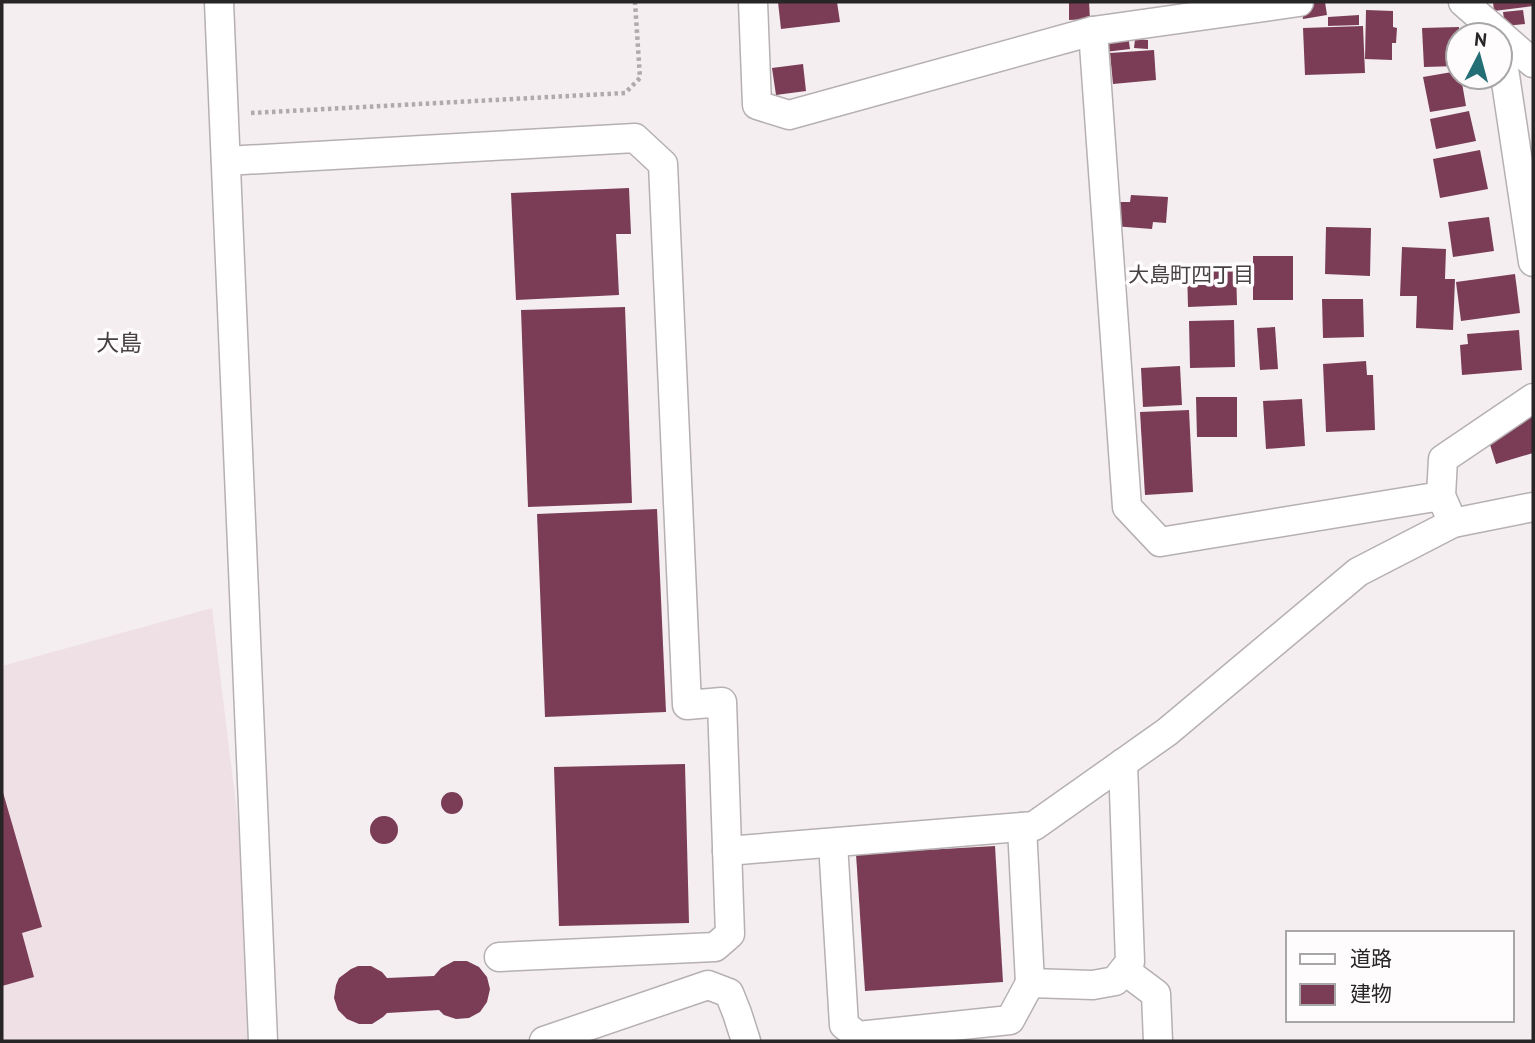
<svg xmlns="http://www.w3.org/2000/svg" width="1535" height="1043" font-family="'PT Sans','Noto Sans JP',sans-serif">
<rect width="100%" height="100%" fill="#f4eef0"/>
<path fill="#efe0e5" d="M212,608L255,962L247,1041H2V666Z"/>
<g fill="#7a3d55">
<path d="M778,2H837L840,22L781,29Z"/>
<path d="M1069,2H1089L1090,19L1069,20Z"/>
<path d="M1325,2L1327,15L1303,19L1301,3Z"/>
<path d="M1493,2H1533V6L1494,11Z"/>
<path d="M1366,10L1393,11V27L1397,28L1396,43H1392V60L1365,59Z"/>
<path d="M1523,10L1525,24L1505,26L1503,12Z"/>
<path d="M1359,15V25L1328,26V17Z"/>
<path d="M1363,26L1365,73L1305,75L1303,28Z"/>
<path d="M1459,27L1458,66L1424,67L1422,28Z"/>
<path d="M1128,35L1130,49L1105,52L1103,38Z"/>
<path d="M1135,39L1148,40V49L1134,48Z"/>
<path d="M1154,50L1156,80L1113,84L1110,53Z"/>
<path d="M803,64L806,91L776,95L772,68Z"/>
<path d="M1458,71V77H1461L1466,106L1430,112L1423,77Z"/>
<path d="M1463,77H1483L1484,86L1464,87Z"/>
<path d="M1469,111L1476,141L1436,149L1430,119Z"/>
<path d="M1480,150L1488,189L1440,198L1433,159Z"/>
<path d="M629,188L631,234H616L619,295L516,300L511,193Z"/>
<path d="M1131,195L1168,197L1166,223L1153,222L1152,229L1113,226L1115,202H1130Z"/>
<path d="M1489,217L1494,251L1453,257L1448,222Z"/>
<path d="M1326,227L1371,228L1370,276L1325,274Z"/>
<path d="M1402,247L1446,249L1445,279H1455L1453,330L1416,328L1417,296H1400Z"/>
<rect x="1253" y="256" width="40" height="44"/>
<path d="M1236,268L1237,305L1188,307L1187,269Z"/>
<path d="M1515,274L1520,313L1461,321L1456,282Z"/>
<path d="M1322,299H1363L1364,337L1323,338Z"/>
<path d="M625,307L632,503L528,507L521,310Z"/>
<path d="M1234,320L1235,367L1190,368L1189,321Z"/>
<path d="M1275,327L1278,369L1260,370L1257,328Z"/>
<path d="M1519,330L1522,370L1462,375L1460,345L1468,344L1467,334Z"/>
<path d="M1366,361L1367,375H1373L1375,430L1326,432L1323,364Z"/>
<path d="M1180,366L1182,405L1143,407L1141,368Z"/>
<path d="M1196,397H1237V437H1197Z"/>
<path d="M1302,399L1305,446L1266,449L1263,401Z"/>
<path d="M1189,410L1193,492L1145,495L1140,412Z"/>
<path d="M1533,410V453L1496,464L1488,438Z"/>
<path d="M657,509L666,712L545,717L537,514Z"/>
<path d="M685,764L689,923L559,926L554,767Z"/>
<path d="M2,789L42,927L22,933L34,977L2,986Z"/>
<circle cx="452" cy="803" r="11"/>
<circle cx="384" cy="830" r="14"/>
<path d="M995,846L1003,982L865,991L856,854Z"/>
<path d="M454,961H467L479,967L487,977L490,989L487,1002L480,1012L469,1018L456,1019L444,1015L439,1010L387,1013L383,1017L372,1024H359L347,1019L338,1010L334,998L336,985L339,978L351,969L358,966H371L382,972L387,978L434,976L441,968Z"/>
</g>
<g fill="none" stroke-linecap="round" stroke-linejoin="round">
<g stroke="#b6b0b2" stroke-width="31">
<g id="minor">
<path d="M219,2L263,1041"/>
<path d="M753,2L757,105L789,115L1093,31L1299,2"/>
<path d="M1463,2L1533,63"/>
<path d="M1093,31L1127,507L1160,542L1441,496L1453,523"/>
<path d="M1500,42L1533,262"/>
<path d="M226,161L635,138L663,164L687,705L722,702L730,934L715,947L499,957"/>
<path d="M1441,496L1443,459L1533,398"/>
<path d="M1022,827L1030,983L1093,985L1115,981L1130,962L1123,763"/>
<path d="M833,843L844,1025L858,1036L1010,1020L1030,983"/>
<path d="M727,851L1034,826L1167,732L1358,572L1453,523L1533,507"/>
<path d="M1124,970L1156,994L1158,1041"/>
<path d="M544,1041L708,985L729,993L737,1013L746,1041"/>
</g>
</g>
<path stroke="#afaaac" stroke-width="4.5" stroke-dasharray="3.5 3.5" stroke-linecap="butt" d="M251,113L625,93L640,78L635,2"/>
<use href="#minor" stroke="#fff" stroke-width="28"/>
</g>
<g text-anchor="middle" stroke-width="7" stroke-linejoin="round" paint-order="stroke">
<g font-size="21" fill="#464143" stroke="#fffcfd">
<text x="1191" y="282">大島町四丁目</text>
</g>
<g font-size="23" fill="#464143" stroke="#fffcfd">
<text x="119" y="351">大島</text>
</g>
</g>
<rect width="1535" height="1043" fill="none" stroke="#272526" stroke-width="7"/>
<rect x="1286" y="931" width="228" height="91" fill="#fffcfd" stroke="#a9a6a7" stroke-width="2"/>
<rect x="1300" y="954" width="35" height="10" fill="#ffffff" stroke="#a9a6a7" stroke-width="2"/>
<text x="1350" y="966" font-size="21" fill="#272526">道路</text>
<rect x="1300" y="984" width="35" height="21" fill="#7a3d55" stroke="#a9a6a7" stroke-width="2"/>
<text x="1350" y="1001" font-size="21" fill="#272526">建物</text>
<g transform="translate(1479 56) rotate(6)"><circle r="33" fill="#fffcfd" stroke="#a9a6a7" stroke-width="2"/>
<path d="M0-5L12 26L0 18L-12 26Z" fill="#246e76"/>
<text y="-10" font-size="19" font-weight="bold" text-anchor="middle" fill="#272526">N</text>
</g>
</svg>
